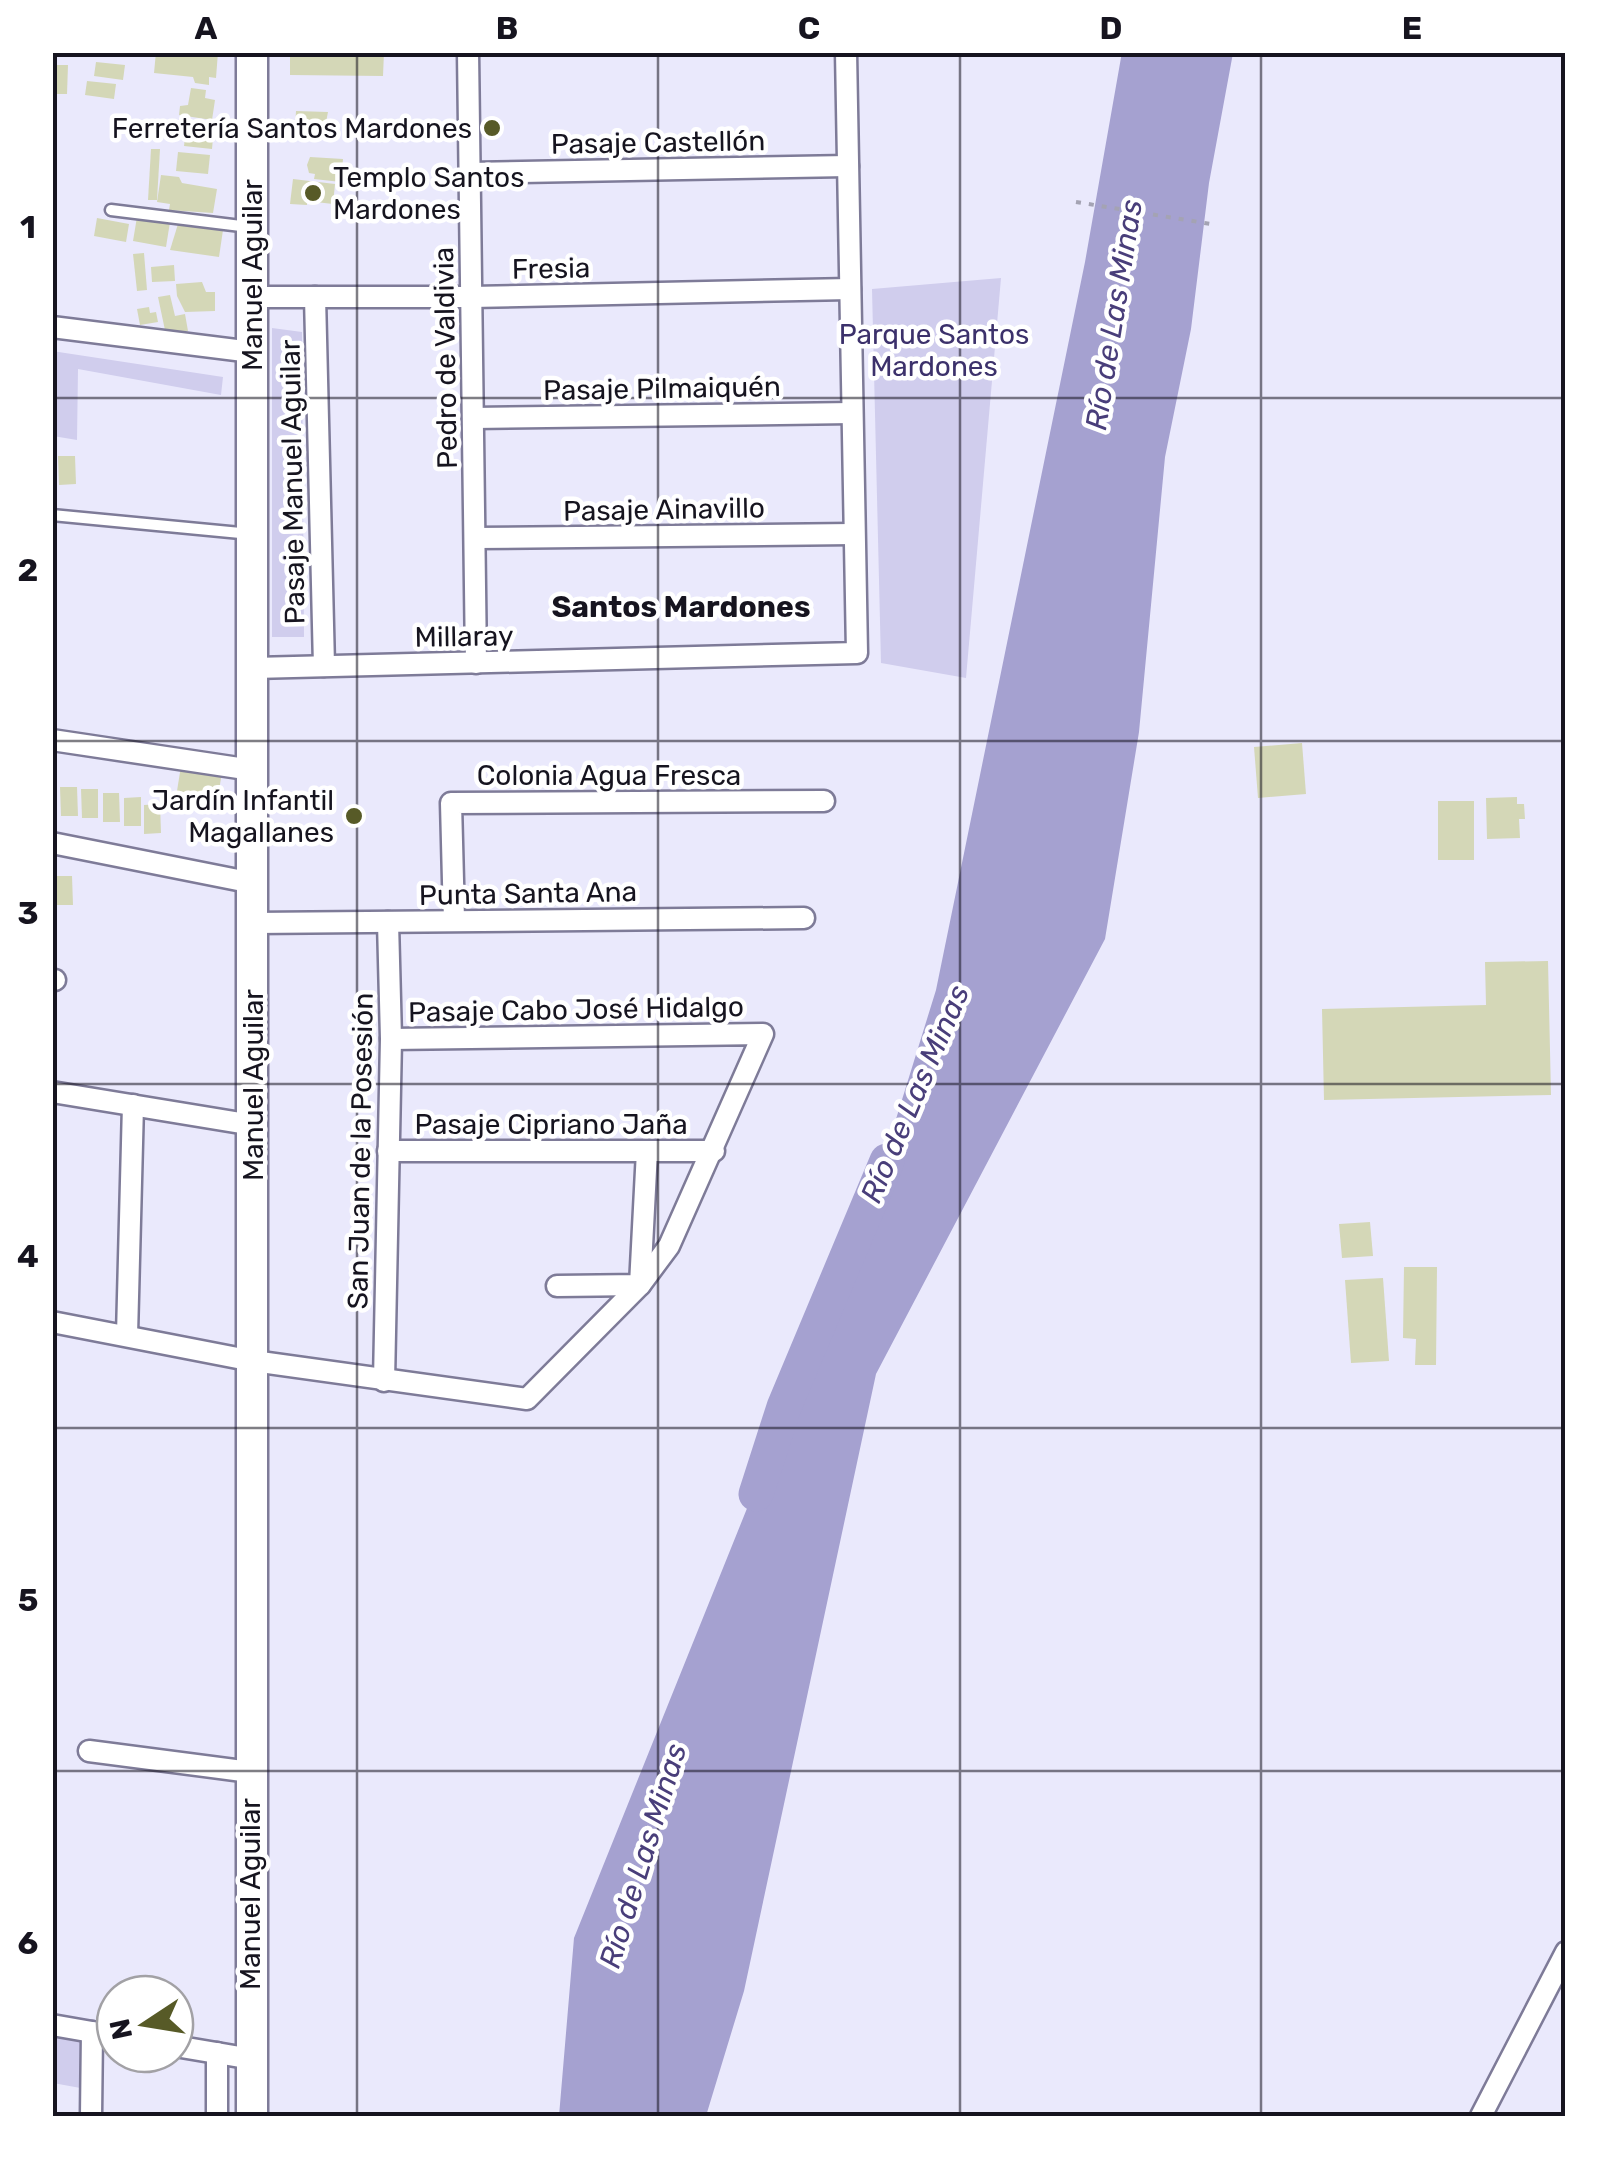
<svg xmlns="http://www.w3.org/2000/svg" width="1618" height="2169" font-family="Rubik,sans-serif">
<rect width="100%" height="100%" fill="#eae9fc"/>
<g fill="#d0cded">
<path d="M1001,278L966,678L881,663L872,289Z"/>
<path d="M272,328L302,332L304,637H272Z"/>
<path d="M52,351L223,377L221,395L78,369L77,440L53,436Z"/>
<path d="M52,2030L87,2036L86,2089L53,2083Z"/>
</g>
<path fill="#a5a1d0" d="M1122,52L1233,53L1209,183L1191,329L1165,457L1139,732L1105,939L876,1374L744,1991L706,2116H559L574,1938L870,1203L936,990L1085,262Z"/>
<g fill="none" stroke-linecap="round" stroke-linejoin="round">
<path stroke="#a5a1d0" stroke-width="35" d="M756,1494L784,1407L887,1161"/>
</g>
<g fill="#d4d7b7">
<path d="M156,52H218L216,78L209,77V85L195,83L193,77L154,73Z"/>
<path d="M290,52H384L383,76L290,75Z"/>
<path d="M96,62L125,65L123,80L94,76Z"/>
<path d="M53,65H68L67,94H52Z"/>
<path d="M87,81L116,84L114,99L85,95Z"/>
<path d="M191,88L206,90L205,98L215,100L212,120L179,115L180,106L188,105Z"/>
<path d="M296,111L328,112L323,137L306,136V132L295,131Z"/>
<path d="M186,130L200,131L202,137L213,138L212,149L184,146Z"/>
<path d="M151,149H160L157,200H148Z"/>
<path d="M178,152L210,155L208,174L176,171Z"/>
<path d="M310,157L343,159L341,182L314,179L315,174L309,173L307,165Z"/>
<path d="M161,175L179,177L182,183L217,189L213,213L169,210L170,204L157,202Z"/>
<path d="M293,179L335,184L333,204L307,201V205L290,204Z"/>
<path d="M137,217L170,222L166,247L133,241Z"/>
<path d="M97,218L129,224L126,242L94,236Z"/>
<path d="M178,224L223,230L219,257L170,250Z"/>
<path d="M144,253L147,290L137,291L133,254Z"/>
<path d="M174,265L175,281L152,282L151,267Z"/>
<path d="M202,282L206,292H215V311L185,312L177,296L176,284Z"/>
<path d="M170,295L175,316L185,314L188,331L166,335L158,297Z"/>
<path d="M149,307L150,313L156,312L158,322L140,325L137,309Z"/>
<path d="M58,456H75L76,484L59,485Z"/>
<path d="M1302,743L1306,794L1258,798L1254,747Z"/>
<path d="M181,766L222,772L218,797L177,791Z"/>
<path d="M60,787H77L78,816H61Z"/>
<path d="M81,789H98V818H82Z"/>
<path d="M103,793H119L120,822H103Z"/>
<path d="M141,797V826H124V798Z"/>
<path d="M1517,797V804H1524L1525,819H1519L1520,838L1487,839L1486,798Z"/>
<rect x="1438" y="801" width="36" height="59"/>
<path d="M160,804L161,833L144,834V805Z"/>
<path d="M55,876H72L73,905H56Z"/>
<path d="M1548,961L1551,1095L1324,1100L1322,1009L1486,1005L1485,962Z"/>
<path d="M1370,1222L1373,1256L1342,1258L1339,1224Z"/>
<path d="M1404,1267H1437L1436,1365H1415L1416,1339L1403,1338Z"/>
<path d="M1383,1278L1389,1361L1351,1363L1345,1280Z"/>
</g>
<g fill="none" stroke-linecap="round" stroke-linejoin="round">
<g stroke="#7e7b98" stroke-width="15">
<g id="lane">
<path d="M111,210L249,227"/>
<path d="M52,515L251,534"/>
</g>
</g>
<g stroke="#7e7b98" stroke-width="25">
<g id="street">
<path d="M468,52L476,663"/>
<path d="M470,173L848,166"/>
<path d="M252,297H471L850,289"/>
<path d="M315,297L324,666"/>
<path d="M52,327L252,352"/>
<path d="M473,418L852,413"/>
<path d="M475,538L853,534"/>
<path d="M252,668L857,653L846,52"/>
<path d="M52,740L252,770"/>
<path d="M52,843L253,883"/>
<path d="M454,920L451,803L824,801"/>
<path d="M253,923L804,918"/>
<path d="M52,980H55"/>
<path d="M52,1092L253,1125"/>
<path d="M388,1151H714"/>
<path d="M557,1286L640,1285L647,1151"/>
<path d="M52,1322L253,1361L527,1399L640,1285L669,1246L763,1034L391,1039"/>
<path d="M127,1335L133,1105"/>
<path d="M384,1381L391,1039L388,922"/>
<path d="M89,1751L250,1772"/>
<path d="M52,2025L115,2036"/>
<path d="M175,2046L252,2059"/>
<path d="M91,2116L92,2032"/>
<path d="M217,2116V2053"/>
<path d="M1481,2116L1566,1952"/>
</g>
</g>
<g stroke="#7e7b98" stroke-width="35">
<path id="secondary" d="M252,2116V52"/>
</g>
<path stroke="#a4a3b3" stroke-width="4" stroke-dasharray="5 8" stroke-linecap="butt" d="M1076,202L1217,225"/>
<use href="#lane" stroke="#fff" stroke-width="10"/>
<use href="#street" stroke="#fff" stroke-width="20"/>
<use href="#secondary" stroke="#fff" stroke-width="30"/>
</g>
<path fill="none" stroke="#16141f" stroke-width="2.5" stroke-opacity="0.55" d="M357,52V2116M658,52V2116M960,52V2116M1261,52V2116M52,398H1566M52,741H1566M52,1084H1566M52,1428H1566M52,1771H1566"/>
<g fill="#575a27" stroke="#fff" stroke-width="4">
<circle cx="492" cy="128" r="10"/>
<circle cx="313" cy="193" r="10"/>
<circle cx="354" cy="816" r="10"/>
</g>
<g text-anchor="middle" stroke-width="9" stroke-linejoin="round" paint-order="stroke">
<g font-size="28" fill="#16141f" stroke="#fff" text-anchor="end">
<text x="472" y="138">Ferretería Santos Mardones</text>
<text x="333" y="187" text-anchor="start">Templo Santos<tspan x="333" dy="32">Mardones</tspan></text>
<text x="334" y="810">Jardín Infantil<tspan x="334" dy="32">Magallanes</tspan></text>
</g>
<g font-size="28" fill="#16141f" stroke="#fff">
<text transform="translate(658 142) rotate(-1)" y="10">Pasaje Castellón</text>
<text transform="translate(551 268) rotate(-1)" y="10">Fresia</text>
<text transform="translate(252 275) rotate(-90)" y="10">Manuel Aguilar</text>
<text transform="translate(445 358) rotate(-91)" y="10">Pedro de Valdivia</text>
<text transform="translate(662 388) rotate(-1)" y="10">Pasaje Pilmaiquén</text>
<text transform="translate(292 482) rotate(-91)" y="10">Pasaje Manuel Aguilar</text>
<text transform="translate(664 509) rotate(-1)" y="10">Pasaje Ainavillo</text>
<text transform="translate(464 636) rotate(-1)" y="10">Millaray</text>
<text x="609" y="785">Colonia Agua Fresca</text>
<text transform="translate(528 893) rotate(-1)" y="10">Punta Santa Ana</text>
<text transform="translate(576 1009) rotate(-1)" y="10">Pasaje Cabo José Hidalgo</text>
<text transform="translate(253 1085) rotate(-90)" y="10">Manuel Aguilar</text>
<text x="551" y="1134">Pasaje Cipriano Jaña</text>
<text transform="translate(360 1151) rotate(-89)" y="10">San Juan de la Posesión</text>
<text transform="translate(250 1894) rotate(-90)" y="10">Manuel Aguilar</text>
</g>
<g font-size="28" fill="#3c316b" stroke="#fff">
<text x="934" y="344">Parque Santos<tspan x="934" dy="32">Mardones</tspan></text>
</g>
<g font-size="30" font-style="italic" fill="#493e7a" stroke="#fff">
<text transform="translate(1114 315) rotate(-81)" y="10">Río de Las Minas</text>
<text transform="translate(915 1094) rotate(-67)" y="10">Río de Las Minas</text>
<text transform="translate(643 1856) rotate(-73)" y="10">Río de Las Minas</text>
</g>
<g font-size="30" font-weight="bold" fill="#16141f" stroke="#fff">
<text x="681" y="617">Santos Mardones</text>
</g>
</g>
<rect width="1618" height="2169" fill="none" stroke="#ffffff" stroke-width="110"/>
<g transform="translate(145 2024) rotate(258)"><circle r="48" fill="#ffffff" stroke="#a2a1a5" stroke-width="2.5"/>
<path d="M0-8L18 38L0 25L-18 38Z" fill="#575a27"/>
<text y="-15" font-size="28" font-weight="bold" text-anchor="middle" fill="#16141f">N</text>
</g>
<rect x="55" y="55" width="1508" height="2059" fill="none" stroke="#16141f" stroke-width="4"/>
<g font-size="32" text-anchor="middle" font-weight="bold" fill="#16141f">
<text x="206" y="39">A</text>
<text x="507" y="39">B</text>
<text x="809" y="39">C</text>
<text x="1111" y="39">D</text>
<text x="1412" y="39">E</text>
<text x="28" y="238">1</text>
<text x="28" y="581">2</text>
<text x="28" y="924">3</text>
<text x="28" y="1267">4</text>
<text x="28" y="1611">5</text>
<text x="28" y="1954">6</text>
</g>
</svg>
